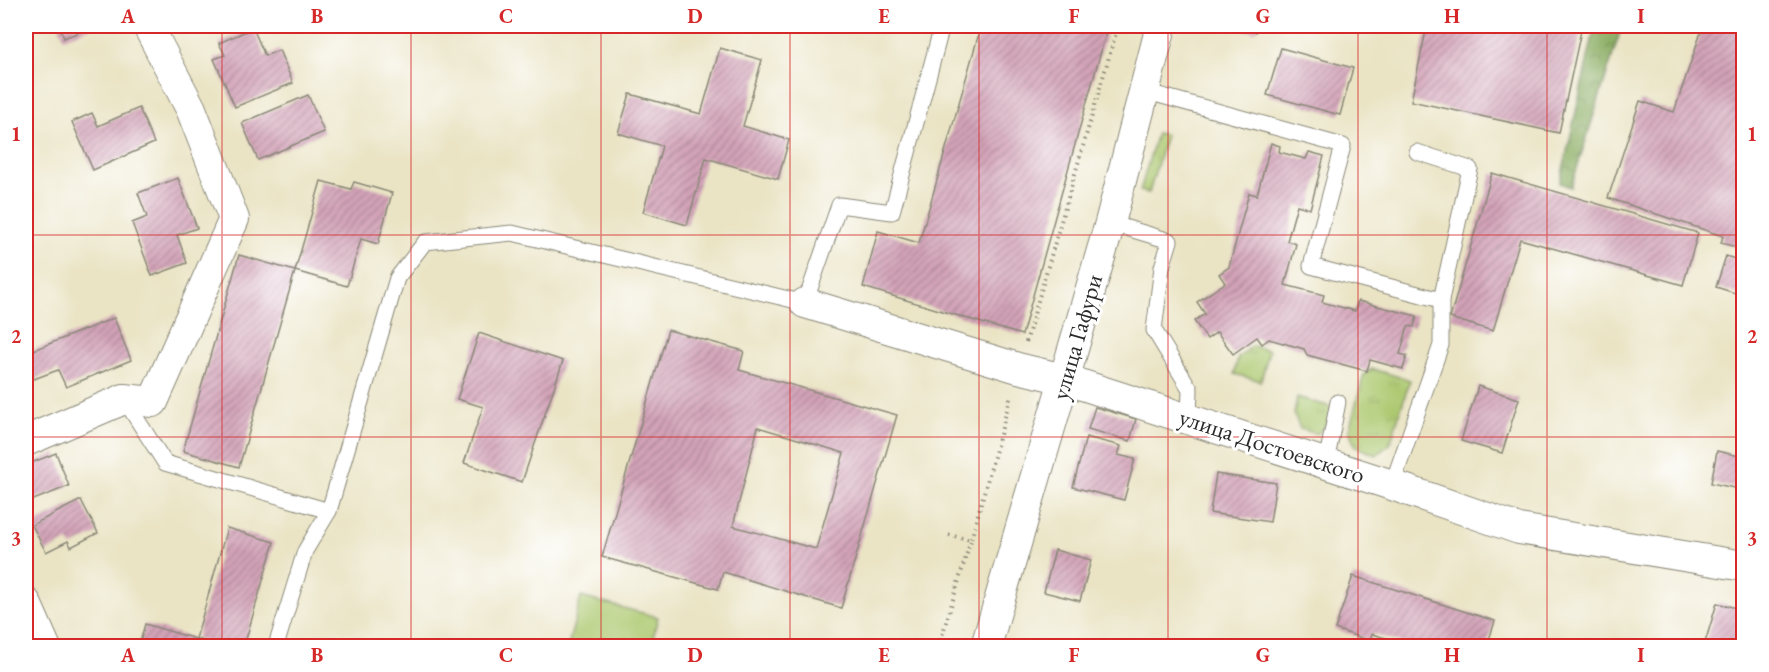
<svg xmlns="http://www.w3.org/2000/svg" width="1769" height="672" font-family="'EB Garamond',serif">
<defs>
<pattern id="grass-tufts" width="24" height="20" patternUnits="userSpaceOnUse" patternTransform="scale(1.5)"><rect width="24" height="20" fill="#acc86e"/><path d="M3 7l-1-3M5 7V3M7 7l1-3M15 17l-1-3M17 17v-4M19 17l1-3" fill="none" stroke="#94ac5f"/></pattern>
<pattern id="forest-crowns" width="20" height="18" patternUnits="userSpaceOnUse" patternTransform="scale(1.5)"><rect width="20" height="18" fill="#89ac61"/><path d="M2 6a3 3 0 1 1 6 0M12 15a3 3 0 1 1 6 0" fill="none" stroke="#708c50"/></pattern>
<pattern id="building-hatch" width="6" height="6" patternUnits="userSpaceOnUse" patternTransform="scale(1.5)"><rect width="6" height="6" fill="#d3a3b8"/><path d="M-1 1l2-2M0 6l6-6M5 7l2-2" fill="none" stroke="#ab8596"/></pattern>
</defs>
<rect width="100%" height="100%" fill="#fff"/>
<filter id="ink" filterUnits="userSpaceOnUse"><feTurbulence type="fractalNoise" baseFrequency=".0167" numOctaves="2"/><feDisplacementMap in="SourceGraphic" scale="12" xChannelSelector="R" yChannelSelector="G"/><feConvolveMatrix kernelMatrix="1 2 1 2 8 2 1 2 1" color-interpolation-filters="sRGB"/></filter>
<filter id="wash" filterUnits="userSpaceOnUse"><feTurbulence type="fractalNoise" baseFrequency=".008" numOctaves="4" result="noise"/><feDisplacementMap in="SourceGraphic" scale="24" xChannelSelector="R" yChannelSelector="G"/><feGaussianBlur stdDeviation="1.35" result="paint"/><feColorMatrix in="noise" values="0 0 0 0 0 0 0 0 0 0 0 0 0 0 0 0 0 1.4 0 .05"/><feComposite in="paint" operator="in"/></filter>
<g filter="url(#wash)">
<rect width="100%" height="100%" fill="#eae4c5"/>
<g fill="url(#grass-tufts)" stroke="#6c7a4c" stroke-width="1.5">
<path d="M1157,133L1166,135L1149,193L1140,191Z"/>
<path d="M1252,346L1269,350L1261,381L1234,374L1238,358Z"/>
<path d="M1372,369L1410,380L1390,444L1376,455L1355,446L1349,430L1364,374Z"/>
<path d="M1297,397L1331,407L1329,422L1317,434L1300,429L1294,414Z"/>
</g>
<path fill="url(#forest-crowns)" stroke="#5a6c46" stroke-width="1.5" d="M1595,26H1622L1571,187L1560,183Z"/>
<path fill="#acc86e" stroke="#6c7a4c" stroke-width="1.5" d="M581,597L658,617L651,646H568Z"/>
<g id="blocks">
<g fill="url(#building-hatch)" fill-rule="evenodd">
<path d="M59,26H94L64,38Z"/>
<path d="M981,26H1108L1022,335L863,287L878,231L919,243Z"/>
<path d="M1427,26H1582L1559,133L1411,101Z"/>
<path d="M1703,26H1744V249L1721,243L1723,236L1608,198L1640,101L1674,112Z"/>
<path d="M1230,27V26H1258L1256,32Z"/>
<path d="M253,28L265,56L279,50L293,83L235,107L214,59L225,55L219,43Z"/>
<path d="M720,48L762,60L743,126L789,140L778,179L706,158L687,225L643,212L662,146L618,133L630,94L701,114Z"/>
<path d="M1281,48L1353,68L1340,115L1267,95Z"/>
<path d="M308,95L324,132L258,160L242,123Z"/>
<path d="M139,108L154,143L93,170L72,122L92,113L98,126Z"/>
<path d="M1271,143L1280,146L1279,152L1306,159L1309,152L1324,156L1310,209L1297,205L1287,241L1296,244L1285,285L1324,295L1322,302L1355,311L1358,301L1417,316L1414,327L1408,326L1400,354L1407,356L1403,369L1370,360L1367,371L1307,355L1304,349L1269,339L1262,344L1257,337L1233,354L1217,332L1207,339L1194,321L1205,314L1197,302L1225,283L1219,274L1229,267L1249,193L1257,195Z"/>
<path d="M1492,173L1698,233L1683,285L1520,239L1493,331L1450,318Z"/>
<path d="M178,178L197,228L177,235L187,263L152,276L132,223L147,217L138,193Z"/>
<path d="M321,181L351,189L354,182L392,193L378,244L361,239L347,286L295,271Z"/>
<path d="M239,255L295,271L239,467L183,451Z"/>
<path d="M1726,256L1744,262V296L1716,287Z"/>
<path d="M114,318L131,360L66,387L58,370L34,379L26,359V353Z"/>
<path d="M668,330L744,351L739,370L897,415L841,608L723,572L718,589L602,557ZM758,427L844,453L816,549L733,526Z"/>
<path d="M479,333L563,361L522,482L464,463L483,407L457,399Z"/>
<path d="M1478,386L1519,399L1502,453L1461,441Z"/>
<path d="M1095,407L1136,419L1130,441L1088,429Z"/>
<path d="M1086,437L1121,446L1118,455L1135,459L1124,500L1073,487Z"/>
<path d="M1717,451L1744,457V490L1711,483Z"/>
<path d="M56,453L69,486L26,503V465Z"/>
<path d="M1216,474L1276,483L1270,522L1210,513Z"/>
<path d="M81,500L98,533L71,547L68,541L46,552L32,525Z"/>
<path d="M227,528L274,542L244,646H223L196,639Z"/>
<path d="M1055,550L1091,560L1080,601L1044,592Z"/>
<path d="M1353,576L1495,621L1487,646H1413L1372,634L1370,641L1335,629Z"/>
<path d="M1717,603L1744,610V646H1704Z"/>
<path d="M145,624L196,639L194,646H139Z"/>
</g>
</g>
</g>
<g filter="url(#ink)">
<use href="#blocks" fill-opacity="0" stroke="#8a8878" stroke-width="1.5"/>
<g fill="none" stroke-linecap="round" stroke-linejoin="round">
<g stroke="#8a8878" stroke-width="17">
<g id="lane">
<path d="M1144,91L1343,146L1311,266L1441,300"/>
<path d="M1110,223L1170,241L1162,267L1154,330L1190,389L1189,419"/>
<path d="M124,399L165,463L329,511L397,278L425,242L512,233L805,303L839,205L892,212L942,26"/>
<path d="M1326,463L1338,402"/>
<path d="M1392,485L1441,345V300L1470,169L1417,152"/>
<path d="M276,646L305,551L329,511"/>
</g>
</g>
<g stroke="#8a8878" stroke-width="32">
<g id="street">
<path d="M805,303L1018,368L1064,379L1392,485L1519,529L1744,566"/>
<path d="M26,441L124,399L153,402L234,219L191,109L148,26"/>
<path d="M26,603L45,646"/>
<path d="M986,646L1110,223L1161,26"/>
</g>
</g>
<g stroke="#8a8878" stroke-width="4" stroke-dasharray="1.5 4.5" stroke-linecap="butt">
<path d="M1026,342L1118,26"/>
<path d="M949,535L971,540L1011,395"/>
<path d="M939,646L971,540"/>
</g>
<use href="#lane" stroke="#fff" stroke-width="15"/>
<use href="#street" stroke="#fff" stroke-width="30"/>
</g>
</g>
<path fill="none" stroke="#d62828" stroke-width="1.5" stroke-opacity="0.55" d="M222,26V646M411,26V646M601,26V646M790,26V646M979,26V646M1168,26V646M1358,26V646M1547,26V646M26,235H1744M26,437H1744"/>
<g text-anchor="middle" stroke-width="6" stroke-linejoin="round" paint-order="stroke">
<g font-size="24" fill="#2b2b2b" stroke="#fff">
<text transform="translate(1077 337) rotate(-74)" y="8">улица Гафури</text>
<text transform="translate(1272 446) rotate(18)" y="8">улица Достоевского</text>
</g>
</g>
<rect width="1769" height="672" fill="none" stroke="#fff" stroke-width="66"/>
<rect x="33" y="33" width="1703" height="606" fill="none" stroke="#d62828" stroke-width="2"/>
<g font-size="20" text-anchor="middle" font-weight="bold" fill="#d62828">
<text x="128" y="23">A</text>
<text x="317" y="23">B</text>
<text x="506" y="23">C</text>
<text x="695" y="23">D</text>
<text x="884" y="23">E</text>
<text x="1074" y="23">F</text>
<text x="1263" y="23">G</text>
<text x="1452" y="23">H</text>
<text x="1641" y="23">I</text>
<text x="16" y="141">1</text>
<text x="1752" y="141">1</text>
<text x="16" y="343">2</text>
<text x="1752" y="343">2</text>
<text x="16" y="545">3</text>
<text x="1752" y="545">3</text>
<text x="128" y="662">A</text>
<text x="317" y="662">B</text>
<text x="506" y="662">C</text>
<text x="695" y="662">D</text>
<text x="884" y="662">E</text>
<text x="1074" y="662">F</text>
<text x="1263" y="662">G</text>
<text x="1452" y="662">H</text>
<text x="1641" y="662">I</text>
</g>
</svg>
